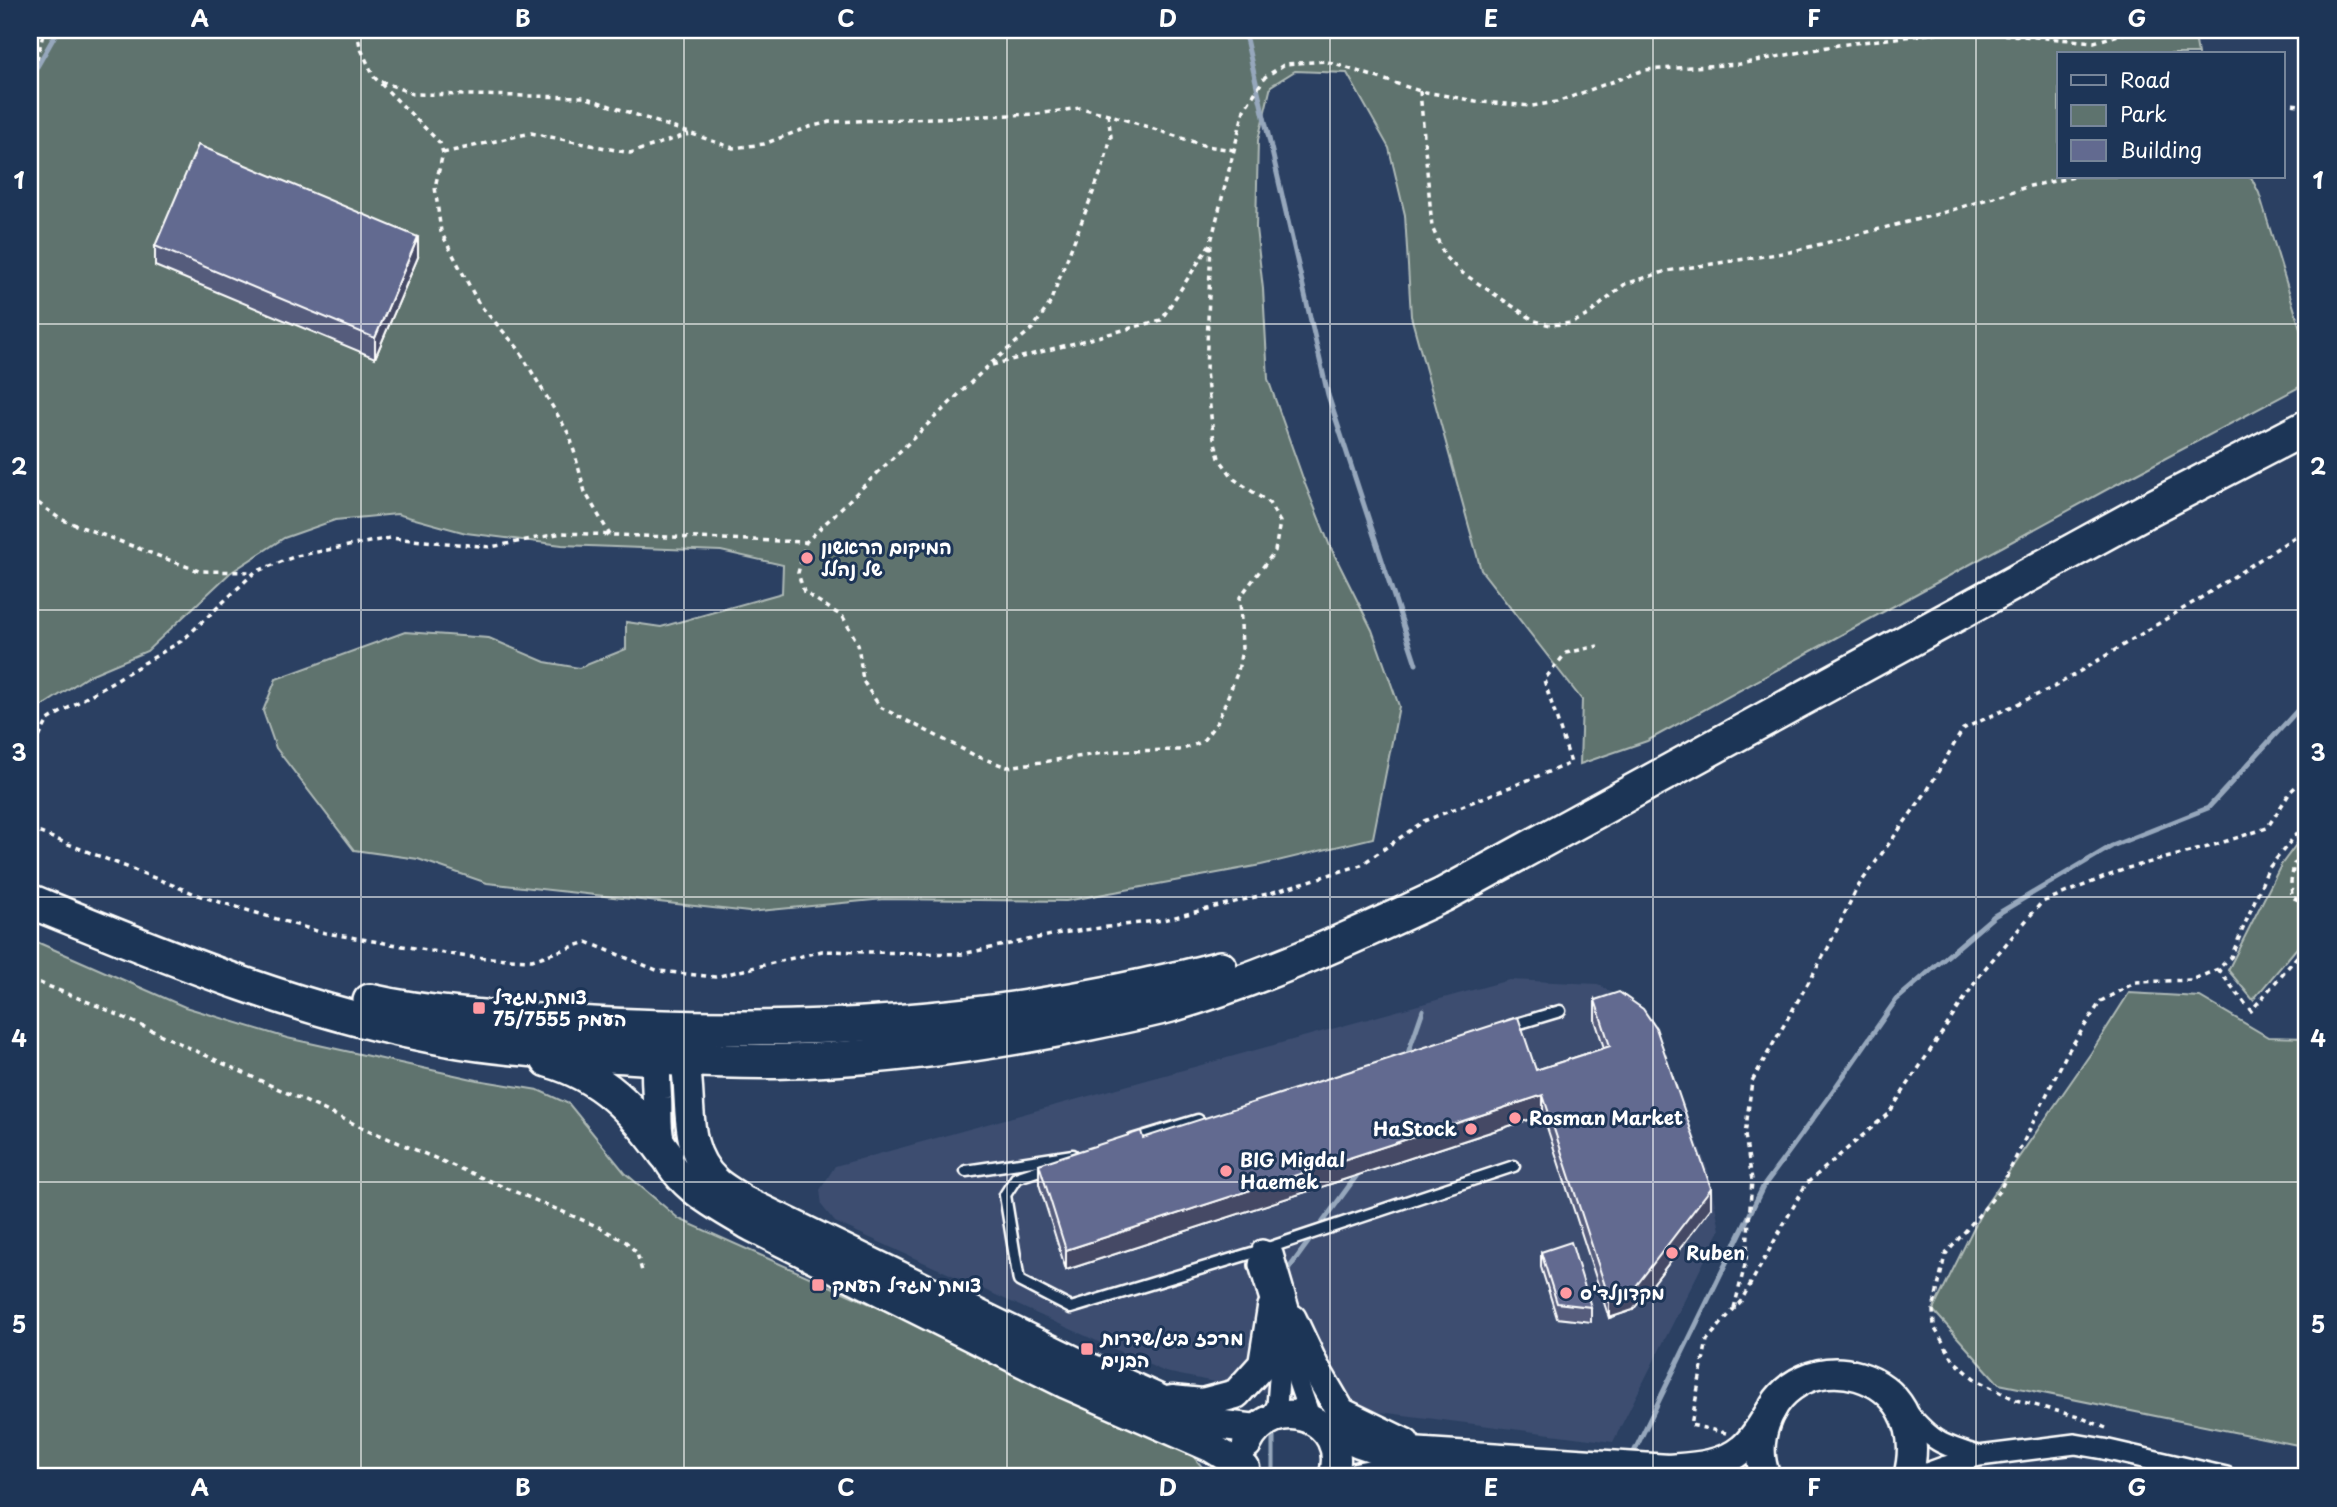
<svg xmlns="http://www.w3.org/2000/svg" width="2337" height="1507" font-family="'Playpen Sans','Playpen Sans Hebrew',sans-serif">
<rect width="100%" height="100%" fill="#2b4062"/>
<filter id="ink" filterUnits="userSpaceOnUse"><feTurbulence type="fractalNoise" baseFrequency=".0143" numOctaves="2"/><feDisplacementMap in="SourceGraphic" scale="14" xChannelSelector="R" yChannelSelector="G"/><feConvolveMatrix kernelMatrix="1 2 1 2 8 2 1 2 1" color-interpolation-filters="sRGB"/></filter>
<g filter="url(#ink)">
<path fill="#3c4d70" d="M1509,980L1598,984L1634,1007L1655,1030L1708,1170L1720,1230L1613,1442L1333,1406L1165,1372L835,1222L822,1206L820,1190L835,1166Z"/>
<g fill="#5e736e" stroke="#aeb9b6" stroke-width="2">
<path d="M30,30H2194L2198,54H2059V177H2251L2259,193L2307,351V383L2117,484L1647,741L1580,764L1582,700L1481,570L1411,316L1405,215L1389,148L1347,73L1295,71L1271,86L1258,140L1256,228L1263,289L1268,379L1305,484L1330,546L1372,630L1399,706L1373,838L1261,865L1066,901L884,899L749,912L487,883L418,859L354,850L276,748L263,711L276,679L405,632L489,638L545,662L579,668L626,649V622L661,627L782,593L783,565L721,551L562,545L466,533L397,514L335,520L284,538L230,573L147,651L90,675L30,714Z"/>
<path d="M2307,830V936L2253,1000L2228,970L2281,865Z"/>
<path d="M30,939L185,1007L287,1038L477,1080L538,1090L569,1104L625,1173L679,1219L1144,1426L1193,1456L1207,1473L1214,1477H30Z"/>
<path d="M2129,993L2200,997L2268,1037L2307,1038V1447L1999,1384L1933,1310L1983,1209L2091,1053Z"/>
</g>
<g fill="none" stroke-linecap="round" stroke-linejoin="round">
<g stroke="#96a7bc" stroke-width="5">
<path d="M1244,30L1328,395L1416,664"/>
<path d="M30,79L58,30"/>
<path d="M1407,1056L1423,1010"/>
<path d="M1285,1274L1360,1171"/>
<path d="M1631,1458L1763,1187L1828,1098L1896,1000L1994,916L2112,846L2208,808L2307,700"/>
<path d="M1273,1477V1431"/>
</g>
<g stroke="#fff" stroke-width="15">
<g id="service">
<path d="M1510,1026L1560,1011"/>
<path d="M1132,1140L1198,1120"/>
<path d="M1051,1166L1016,1178L1005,1195L1019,1281L1071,1308L1262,1250L1514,1166"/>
<path d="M966,1171L1073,1155"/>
<path d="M2150,1477L2153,1460"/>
</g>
</g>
<g stroke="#fff" stroke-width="24">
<g id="minor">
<path d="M1907,1412C1933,1442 1941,1445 1978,1456"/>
<path d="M1268,1420L1277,1406L1282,1338L1259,1265L1262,1250L1273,1254L1292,1319L1298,1382L1311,1419"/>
<path d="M1916,1477L1946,1466L1979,1456L2075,1444L2104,1449L2226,1477"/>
</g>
</g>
<g stroke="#fff" stroke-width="33">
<g id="secondary">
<path d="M665,1041C653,1063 656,1073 657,1098C658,1111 656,1128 660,1141C671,1184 716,1206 752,1227L1066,1384L1212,1448L1245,1468"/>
<path d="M677,1041C680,1048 684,1055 685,1061C693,1102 681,1148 716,1181C723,1188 734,1193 743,1200L1075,1361L1215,1424L1257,1429"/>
<path d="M1292,1319L1314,1366L1341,1412L1405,1443"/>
<path d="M1172,1400L1202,1403L1236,1394L1263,1364L1272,1308"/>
<path d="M1323,1427L1359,1443L1380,1450L1669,1469C1693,1467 1722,1466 1742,1449C1755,1439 1763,1422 1772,1409"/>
<path d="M1247,1444C1274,1389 1352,1419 1333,1477"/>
<path d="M1356,1477L1382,1472L1480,1477"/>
<path d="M1766,1477C1759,1460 1759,1442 1765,1424C1795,1335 1937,1368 1908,1477"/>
</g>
</g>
<g stroke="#fff" stroke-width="38">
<g id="trunk">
<path d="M30,901C165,956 304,1014 448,1039C501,1049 556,1051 609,1055C678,1059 747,1064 815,1060C896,1056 977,1045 1056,1030C1094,1022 1133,1015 1171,1005C1266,977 1354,937 1443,895L2149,509L2307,427"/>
<path d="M370,1001C435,1016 508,1019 575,1023C763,1035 953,1027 1137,987C1165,981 1193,976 1220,968"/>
<path d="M548,1060C602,1075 634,1110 666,1154"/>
</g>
</g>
<g stroke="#fff" stroke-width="3.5" stroke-dasharray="5 5" stroke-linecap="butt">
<path d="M357,30L360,47L374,77L440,143L443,153L435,187L441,232L479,304L517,347L570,436L585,492L610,535"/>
<path d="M381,81L413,94L584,97L733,148L764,144L809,127L830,122L1037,114L1080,108L1108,114L1206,146L1234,150"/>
<path d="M30,89L44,30"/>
<path d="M1420,91L1432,227L1445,257L1461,272L1535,321L1550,325L1572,323L1588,315L1625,284L1667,271L1790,252L1942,213L2030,186L2074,177"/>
<path d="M2283,103L2307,106"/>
<path d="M1108,114L1111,137L1103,167L1049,305L1033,328L988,366L806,542L798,573L804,592L843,617L858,644L863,681L880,707L976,756L1007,767L1118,751L1180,750L1202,742L1218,721L1238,671L1242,649L1240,597L1275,551L1280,522L1269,503L1234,479L1219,458L1213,434L1206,371L1211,242L1244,110L1265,77L1285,64L1325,61L1420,91L1481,102L1532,106L1557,102L1644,70L1740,64L1838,45L1937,33L1976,32L2094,42L2136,30"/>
<path d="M443,153L531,133L630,153L689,134"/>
<path d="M992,365L1161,320L1210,244"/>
<path d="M30,497L60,519L199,571L253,572"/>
<path d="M30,755L48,720L183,640L255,572L296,556L390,538L491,547L562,533L805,542"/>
<path d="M30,829L203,897L320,932L468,957L532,960L587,942L659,971L715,977L822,951L962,954L1061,933L1163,920L1267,894L1361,865L1424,821L1571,763L1544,680L1566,653L1598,646"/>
<path d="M2307,857L2294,864L2291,882L2292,897L2307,904"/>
<path d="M2218,969L2251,1011L2307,945"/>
<path d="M30,979L103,1008L361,1127L599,1227L626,1242L637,1253L643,1275"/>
<path d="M1734,1308L1746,1261L1752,1180L1745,1135L1752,1081L1828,948L1857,888L1927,791L1963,729L2054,687L2199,599L2307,529"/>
<path d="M2106,1428L2082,1418L2016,1400L1976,1380L1954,1361L1934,1327L1933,1310L1945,1255L2000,1190L2067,1053L2101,1001L2136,982L2192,980L2218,969L2231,957L2268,869L2307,821"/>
<path d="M1726,1433L1691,1425L1707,1340L1741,1301L1806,1184L1889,1113L1982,972L2042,902L2128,868L2208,847L2267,828L2291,791L2307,776"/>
</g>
<use href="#service" stroke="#1d3557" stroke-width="10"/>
<use href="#minor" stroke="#1d3557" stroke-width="19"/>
<use href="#secondary" stroke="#1d3557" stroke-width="28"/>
<use href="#trunk" stroke="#1d3557" stroke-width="33"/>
</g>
<g fill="#545b7c" stroke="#fff" stroke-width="2">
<path d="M155,246L418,257L375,358L155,266Z"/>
<path d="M1595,1000L1711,1208L1633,1310L1609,1318L1543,1115L1066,1270L1039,1184V1164L1143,1138L1536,1070L1604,1048L1595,1020Z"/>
<path d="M1541,1252L1591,1307V1322L1557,1318L1541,1267Z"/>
</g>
<g fill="#454a65" stroke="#fff" stroke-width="2">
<path d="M418,237V257L375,358V338Z"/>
<path d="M1543,1095V1115L1066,1270V1250Z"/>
<path d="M1711,1188V1208L1633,1310L1609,1318V1298Z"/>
</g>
<g fill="#626a90" stroke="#fff" stroke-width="2">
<path d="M198,145L418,237L375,338L155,246Z"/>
<path d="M1619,992L1643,1009L1656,1028L1711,1188L1633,1290L1609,1298L1543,1095L1066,1250L1039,1164L1141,1131L1143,1138L1518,1017L1536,1070L1610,1046L1595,1000Z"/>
<path d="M1571,1242L1591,1307L1557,1303L1541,1252Z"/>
</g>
</g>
<path fill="none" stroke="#fff" stroke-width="2" stroke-opacity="0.55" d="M361,30V1477M684,30V1477M1007,30V1477M1330,30V1477M1653,30V1477M1976,30V1477M30,324H2307M30,610H2307M30,897H2307M30,1182H2307"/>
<g fill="#ff9aa2" stroke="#1d3557" stroke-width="2.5">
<circle cx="807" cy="558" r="7"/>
<rect x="472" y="1001" width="14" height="14" rx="3.5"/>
<circle cx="1515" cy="1118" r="7"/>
<circle cx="1471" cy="1129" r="7"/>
<circle cx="1226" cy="1171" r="7"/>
<circle cx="1672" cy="1253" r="7"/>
<rect x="811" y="1278" width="14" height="14" rx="3.5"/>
<circle cx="1566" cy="1293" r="7"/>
<rect x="1080" y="1342" width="14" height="14" rx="3.5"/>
</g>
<g text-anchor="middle" stroke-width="6" stroke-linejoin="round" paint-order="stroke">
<g font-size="19" font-weight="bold" fill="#fff" stroke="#1d3557" text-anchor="start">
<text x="821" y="554">המיקום הראשון<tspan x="821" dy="22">של נהלל</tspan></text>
<text x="493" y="1004">צומת מגדל<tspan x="493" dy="22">העמק 75/7555</tspan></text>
<text x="1529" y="1125">Rosman Market</text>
<text x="1457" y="1136" text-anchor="end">HaStock</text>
<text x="1240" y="1167">BIG Migdal<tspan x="1240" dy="22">Haemek</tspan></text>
<text x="1686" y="1260">Ruben</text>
<text x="832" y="1292">צומת מגדל העמק</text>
<text x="1580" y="1300">מקדונלד'ס</text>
<text x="1101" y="1345">מרכז ביג/שדרות<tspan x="1101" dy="22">הבנים</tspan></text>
</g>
</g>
<rect width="2337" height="1507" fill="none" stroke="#1d3557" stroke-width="77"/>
<rect x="2057" y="52" width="228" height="126" fill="#1d3557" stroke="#77869a" stroke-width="2"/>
<rect x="2071" y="75" width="35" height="10" fill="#1d3557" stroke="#77869a" stroke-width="2"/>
<text x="2120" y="88" font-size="21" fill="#ffffff">Road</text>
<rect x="2071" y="105" width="35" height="21" fill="#5e736e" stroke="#77869a" stroke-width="2"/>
<text x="2120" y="122" font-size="21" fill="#ffffff">Park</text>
<rect x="2071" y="140" width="35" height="21" fill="#626a90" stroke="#77869a" stroke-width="2"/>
<text x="2120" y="158" font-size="21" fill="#ffffff">Building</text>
<rect x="38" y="38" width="2260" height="1430" fill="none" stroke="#fff" stroke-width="2.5"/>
<g font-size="23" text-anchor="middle" font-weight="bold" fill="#fff">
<text x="200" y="27">A</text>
<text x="523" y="27">B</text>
<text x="846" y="27">C</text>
<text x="1168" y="27">D</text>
<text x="1491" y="27">E</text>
<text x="1814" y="27">F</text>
<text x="2137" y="27">G</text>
<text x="19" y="189">1</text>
<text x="2318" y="189">1</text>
<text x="19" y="475">2</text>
<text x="2318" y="475">2</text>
<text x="19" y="761">3</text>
<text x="2318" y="761">3</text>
<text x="19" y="1047">4</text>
<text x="2318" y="1047">4</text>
<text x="19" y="1333">5</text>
<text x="2318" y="1333">5</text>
<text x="200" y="1496">A</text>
<text x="523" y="1496">B</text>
<text x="846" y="1496">C</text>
<text x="1168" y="1496">D</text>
<text x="1491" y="1496">E</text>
<text x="1814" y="1496">F</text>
<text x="2137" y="1496">G</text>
</g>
</svg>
